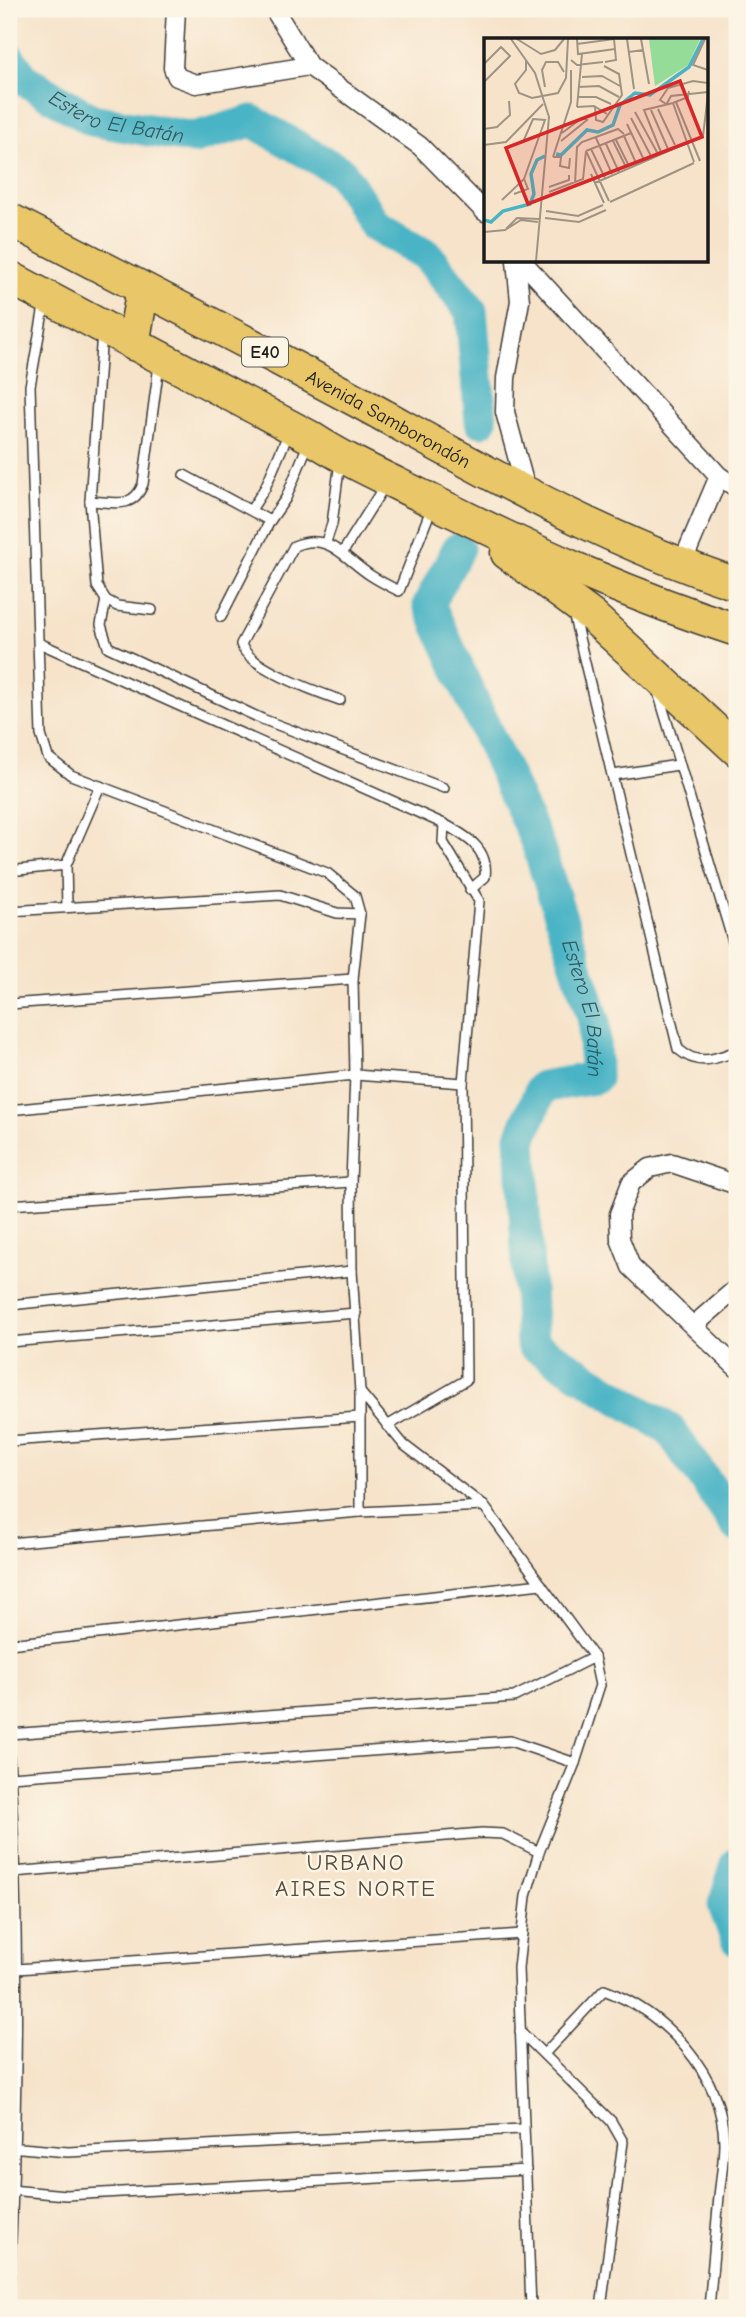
<svg xmlns="http://www.w3.org/2000/svg" width="746" height="2317" font-family="'Comic Neue',sans-serif">
<rect width="100%" height="100%" fill="#fcf5e5"/>
<filter id="ink" filterUnits="userSpaceOnUse"><feTurbulence type="fractalNoise" baseFrequency=".0143" numOctaves="2"/><feDisplacementMap in="SourceGraphic" scale="14" xChannelSelector="R" yChannelSelector="G"/><feConvolveMatrix kernelMatrix="1 2 1 2 8 2 1 2 1" color-interpolation-filters="sRGB"/></filter>
<filter id="wash" filterUnits="userSpaceOnUse"><feTurbulence type="fractalNoise" baseFrequency=".00686" numOctaves="4" result="noise"/><feDisplacementMap in="SourceGraphic" scale="28" xChannelSelector="R" yChannelSelector="G"/><feGaussianBlur stdDeviation="1.57" result="paint"/><feColorMatrix in="noise" values="0 0 0 0 0 0 0 0 0 0 0 0 0 0 0 0 0 1.4 0 .05"/><feComposite in="paint" operator="in"/></filter>
<g filter="url(#wash)">
<rect width="100%" height="100%" fill="#f6e3ca"/>
<g fill="none" stroke-linecap="round" stroke-linejoin="round">
<g stroke="#48b4c5" stroke-width="33">
<path id="s1" d="M9,58L25,80L92,120L194,138L252,121L341,172L375,225L427,255L471,311L481,421"/>
<path id="s2" d="M458,549L429,604L537,843L594,1020L595,1078L542,1087L521,1137L532,1344L670,1430L737,1526"/>
<path d="M737,1864L724,1905L737,1940"/>
</g>
</g>
</g>
<g filter="url(#ink)">
<g fill="none" stroke-linecap="round" stroke-linejoin="round">
<g stroke="#3d3a36" stroke-width="12">
<g id="lane">
<path d="M45,301L30,386L41,735L48,757L71,775L327,873L355,896L360,914L353,979L355,1075L351,1182L352,1271L360,1392V1512"/>
<path d="M102,332L90,501L97,586L106,600L117,606L152,610"/>
<path d="M184,475L270,521"/>
<path d="M90,501C114,502 133,510 143,484L159,365"/>
<path d="M251,510L265,488L289,432"/>
<path d="M326,542L332,524L340,461"/>
<path d="M343,552L385,485"/>
<path d="M106,600L101,625L108,647L262,719L444,788"/>
<path d="M573,613L678,1049C699,1067 714,1059 737,1051"/>
<path d="M221,617L270,521L286,498L309,442"/>
<path d="M39,643L444,824L443,842L479,901L463,1083L466,1380L387,1426"/>
<path d="M658,692L737,955"/>
<path d="M340,700C317,692 247,667 241,644L294,546C329,531 345,559 370,575C379,581 389,586 399,591L432,507"/>
<path d="M613,775L678,765"/>
<path d="M444,824C466,836 489,848 485,877L470,890"/>
<path d="M9,871L66,865"/>
<path d="M67,907L66,865L100,786"/>
<path d="M9,911L280,895L337,913L360,914"/>
<path d="M9,1004L353,979"/>
<path d="M9,1110L355,1075L463,1083"/>
<path d="M9,1205L351,1182"/>
<path d="M9,1305L352,1271"/>
<path d="M9,1342L356,1313"/>
<path d="M360,1392L404,1445L484,1506L594,1657L600,1685L575,1763"/>
<path d="M9,1441L360,1417"/>
<path d="M9,1543L360,1512L484,1506"/>
<path d="M9,1644L541,1584"/>
<path d="M9,1734L514,1697L594,1657"/>
<path d="M9,1758C21,1934 17,2110 9,2286"/>
<path d="M10,1777L510,1741L575,1763L539,1852L526,1896L518,1968L531,2308"/>
<path d="M13,1872L482,1833L503,1834L539,1852"/>
<path d="M17,1969L522,1934"/>
<path d="M520,2031L611,2121L623,2142L601,2308"/>
<path d="M544,2054L604,1990C666,2013 722,2073 724,2142C724,2160 721,2178 719,2196C716,2233 712,2271 709,2308"/>
<path d="M9,2147L68,2152L522,2129"/>
<path d="M10,2190L66,2195L526,2170"/>
</g>
</g>
<g stroke="#3d3a36" stroke-width="21">
<g id="street">
<path d="M176,9L173,68L177,77L196,84L309,66"/>
<path d="M274,9L309,66L420,146L485,212"/>
<path d="M516,261L520,301L506,378L505,412L527,493"/>
<path d="M522,261L719,476L737,488"/>
<path d="M681,566L719,476"/>
<path d="M737,1185L672,1163L650,1168L631,1183L619,1214L620,1239L631,1267L737,1368"/>
<path d="M693,1326L737,1288"/>
</g>
</g>
<g stroke="#3d3a36" stroke-width="35">
<g id="highway">
<path id="s3" d="M9,219C126,280 244,340 361,403C483,470 604,541 737,584"/>
<path d="M9,277L310,437C351,464 395,482 438,504C535,552 634,597 737,630"/>
<path d="M133,344L143,289"/>
<path d="M507,553L592,616L737,750"/>
</g>
</g>
<use href="#lane" stroke="#fff" stroke-width="9"/>
<use href="#street" stroke="#fff" stroke-width="18"/>
<use href="#highway" stroke="#e9c769" stroke-width="32"/>
</g>
</g>
<g text-anchor="middle" stroke-width="5" stroke-linejoin="round" paint-order="stroke">
<rect fill="#fcf5e5" stroke="#5f5d58" stroke-width="2" x="242" y="337.5" width="46" height="29" rx="5"/>
<g font-size="18" font-weight="bold" fill="#1c1c1c">
<text x="265" y="358">E40</text>
</g>
<g font-size="19" fill="#1c1c1c" stroke="#fcf5e5">
<text dy="7" stroke="none"><textPath href="#s3" startOffset="429">Avenida Samborondón</textPath></text>
</g>
<g font-size="21" font-style="italic" fill="#2e5960" stroke="#fcf5e5">
<text dy="7" stroke="none"><textPath href="#s1" startOffset="128">Estero El Batán</textPath></text>
<text dy="7" stroke="none"><textPath href="#s2" startOffset="497">Estero El Batán</textPath></text>
</g>
<g font-size="23" letter-spacing="2" fill="#554a3b" stroke="#fcf5e5">
<text x="356" y="1870">URBANO<tspan x="356" dy="26">AIRES NORTE</tspan></text>
</g>
</g>
<g transform="translate(484 38)">
<rect width="224" height="224" fill="#f6e3ca"/>
<path d="M165,1H216L204,27L171,48Z" fill="#94dc97"/>
<path fill="none" stroke="#48b4c5" stroke-width="3.5" d="M72,116L77,117L103,92L114,94L129,87L136,67L151,55L166,57L205,29L219,1M0,182L7,184L19,173L46,166L50,156L47,136L53,122L61,118"/>
<path fill="none" stroke="#9f9384" stroke-width="2" d="M27,1L51,35L65,79L52,223M33,1L57,16L71,12L80,1M93,1L94,16L131,11M143,1L150,51M221,1L209,27L224,32M93,6L130,1M159,12L165,46M145,14L159,12L157,1M42,22V32L31,46L35,55L48,60L74,55L82,40L84,1M87,22L93,27L119,24M121,24L132,22L130,1M0,26L17,9L26,18L0,44M98,39L118,38L136,48M61,49L58,32L62,24H74L80,34M94,49L115,48L135,59M94,59H112L127,66M192,64L216,123M189,65L210,124M182,66L176,62L184,50L209,43L224,45M182,67L187,58L224,54M93,69L98,16M93,69L110,68L123,76M111,69L112,82L119,84L138,57L135,36L120,28M174,71L191,107M167,72L184,111M151,74L174,116M147,80L167,118M143,86L160,122M0,91L13,89L26,77L25,63M140,98L152,125M112,100L128,136M132,102L145,128M77,103L103,82L98,80L78,95M129,103L142,129M122,106L135,134M0,107L22,104L59,66M107,111L121,140M102,113L125,163M102,113L147,95M177,114L160,72L189,65L204,59L205,53M69,119H77L76,128L85,130L86,120M69,119L87,64V32M107,136L120,165M91,145L93,109L98,104L134,91L140,96M111,145L219,98L224,56M65,149L85,142V137M65,154L99,141L102,113M30,156L44,151L40,141M18,162L40,141L61,82L49,81L39,104M126,164L210,125M62,173L94,178L119,167M61,180L95,184L122,172M22,191L33,180L55,181M0,194L21,192L37,182L54,184"/>
<path fill="#d62828" fill-opacity="0.15" stroke="#d62828" stroke-width="3.5" d="M196,43L218,99L44,166L22,110Z"/>
<rect width="224" height="224" fill="none" stroke="#1c1c1c" stroke-width="3.5"/>
</g>
<rect width="746" height="2317" fill="none" stroke="#fcf5e5" stroke-width="35"/>
</svg>
